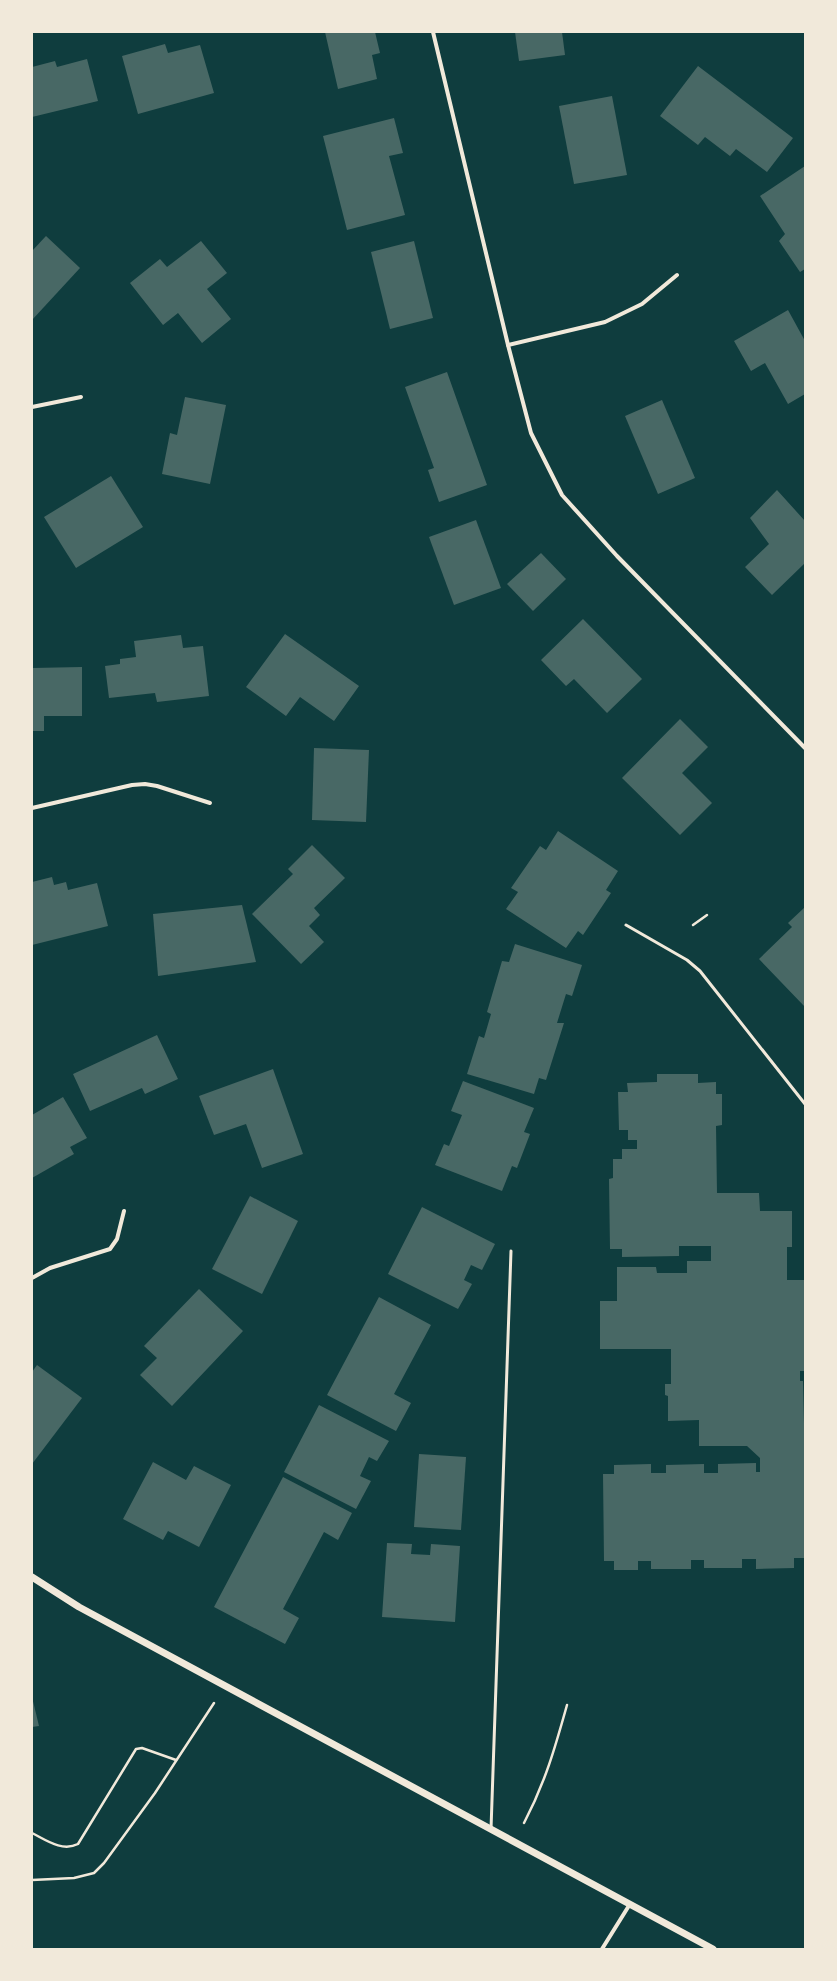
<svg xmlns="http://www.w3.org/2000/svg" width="837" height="1981" font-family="'PT Sans Narrow',sans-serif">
<rect width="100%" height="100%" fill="#0f3d3e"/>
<g fill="#486865">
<path d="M325,32H375L380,53L372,55L377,79L338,89Z"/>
<path d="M515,32H562L565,55L519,61Z"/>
<path d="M165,44L168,53L200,45L214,93L138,114L122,56Z"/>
<path d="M87,59L98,101L32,117V67L55,61L57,67Z"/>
<path d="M698,66L793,138L767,172L736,149L730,156L705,137L698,145L660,116Z"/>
<path d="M612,96L627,175L574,184L559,106Z"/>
<path d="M394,118L403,153L389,156L405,215L347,230L323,136Z"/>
<path d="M805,166V269L800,272L779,241L785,234L760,196Z"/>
<path d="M46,236L80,268L32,320V251Z"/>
<path d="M201,241L227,273L207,289L231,319L202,343L178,313L163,325L130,283L160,259L167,267Z"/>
<path d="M414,241L433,318L390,329L371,252Z"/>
<path d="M788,310L805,341V394L788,404L765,363L751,371L734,341Z"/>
<path d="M447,372L487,485L439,502L428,470L434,468L405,387Z"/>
<path d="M185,397L226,405L210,484L162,474L170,433L177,435Z"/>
<path d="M662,400L695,478L658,494L625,416Z"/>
<path d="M111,476L143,527L76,568L44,517Z"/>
<path d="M777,490L805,521V563L772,595L745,567L769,544L750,518Z"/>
<path d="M476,520L501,588L454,605L429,537Z"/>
<path d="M541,553L566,579L533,611L507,584Z"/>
<path d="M583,619L642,679L607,713L574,679L566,686L541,660Z"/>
<path d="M285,634L359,686L334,721L300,697L286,716L246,687Z"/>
<path d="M181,635L183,648L203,646L209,696L157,702L155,693L109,698L105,666L120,664V659L136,657L134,641Z"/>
<path d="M82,667V716H44V731H32V668Z"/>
<path d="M680,719L708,747L682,773L712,803L680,835L622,778Z"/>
<path d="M314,748L369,750L366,822L312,820Z"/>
<path d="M558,831L618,871L606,890L611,893L583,935L578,931L566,948L506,909L518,892L511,888L540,846L546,850Z"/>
<path d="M312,845L345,878L314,908L320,915L309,926L324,942L301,964L252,914L293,874L288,869Z"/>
<path d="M52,877L54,885L66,882L68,890L97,883L108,926L32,945V882Z"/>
<path d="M242,905L256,962L158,976L153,914Z"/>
<path d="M805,907V1007L759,959L792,927L788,923Z"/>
<path d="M515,944L582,965L572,996L566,994L557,1023H564L546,1080L539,1078L534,1094L467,1074L479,1036L484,1038L491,1014L487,1012L502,961L509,962Z"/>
<path d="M157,1035L178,1079L145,1094L142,1088L90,1111L73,1074Z"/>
<path d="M273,1069L303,1154L262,1168L246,1124L214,1135L199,1096Z"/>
<path d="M657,1074H698V1083L716,1082V1094H722V1125L716,1126L717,1193H759L760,1211H792V1247H787V1280H805V1371H800V1381H803L804,1423H805V1558H794V1568L756,1569V1559H742V1568H704V1560H691V1569H651V1561H638V1570H614V1561H604L603,1474H614V1465L651,1464V1473H666V1465L704,1464V1473H718V1464L756,1463V1472H760V1458L747,1446H699V1420L668,1421V1396L665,1395V1384H671V1349H600V1301H617V1267H656L657,1273H687V1261H711V1246H679V1256L622,1257V1249H610L609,1179L613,1178V1159H622V1149H637V1140H628V1130H619L618,1092H628L627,1083L657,1082Z"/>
<path d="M463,1081L534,1108L524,1132L530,1134L517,1168L512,1166L502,1191L435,1165L444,1144L449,1146L462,1115L451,1111Z"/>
<path d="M63,1097L87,1138L70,1147L74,1154L32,1178V1115Z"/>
<path d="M250,1196L298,1221L262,1294L212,1269Z"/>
<path d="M422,1207L495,1244L482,1270L471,1265L464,1280L472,1284L458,1309L388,1274Z"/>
<path d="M199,1289L243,1331L172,1406L140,1375L157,1358L144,1346Z"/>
<path d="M379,1297L431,1325L394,1394L411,1403L396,1431L327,1395Z"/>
<path d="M37,1365L82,1398L32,1464V1372Z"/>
<path d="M319,1405L389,1441L377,1461L369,1457L360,1476L371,1481L356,1509L284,1472Z"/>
<path d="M419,1454L466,1457L461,1530L414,1527Z"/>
<path d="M153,1462L186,1480L194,1466L231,1485L199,1547L168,1531L163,1540L123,1519Z"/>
<path d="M283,1477L352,1513L338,1540L324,1532L283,1609L299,1618L285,1644L214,1607Z"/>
<path d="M387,1543L412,1544L411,1554L430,1555L431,1544L460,1546L455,1622L382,1617Z"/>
<path d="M32,1697L39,1726L32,1727Z"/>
</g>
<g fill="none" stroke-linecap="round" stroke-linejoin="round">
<g stroke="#f1e9da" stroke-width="2.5">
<path d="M693,925L707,915"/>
<path d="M524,1823C545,1783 555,1748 567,1705"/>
<path d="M32,1833C46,1840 62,1852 78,1844L136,1749L142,1748L176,1760"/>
<path d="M32,1880L74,1878L94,1873L104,1863L155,1793L214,1703"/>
</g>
<g stroke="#f1e9da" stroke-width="3">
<path d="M626,925L687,960L700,971L805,1104"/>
<path d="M491,1829L511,1251"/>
</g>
<g stroke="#f1e9da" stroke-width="4">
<path d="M433,32L508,345L531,433L562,495L617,556L805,748"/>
<path d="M508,345L605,322L642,304L677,275"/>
<path d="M32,407L81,397"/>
<path d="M32,808L132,785L145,784L157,786L210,803"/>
<path d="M32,1278L50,1268L110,1249L117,1239L124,1211"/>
<path d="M602,1949L630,1904"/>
</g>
<path stroke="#f1e9da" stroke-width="7" d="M32,1577L79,1607L713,1949"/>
</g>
<rect width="837" height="1981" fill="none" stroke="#f1e9da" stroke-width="66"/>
</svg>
